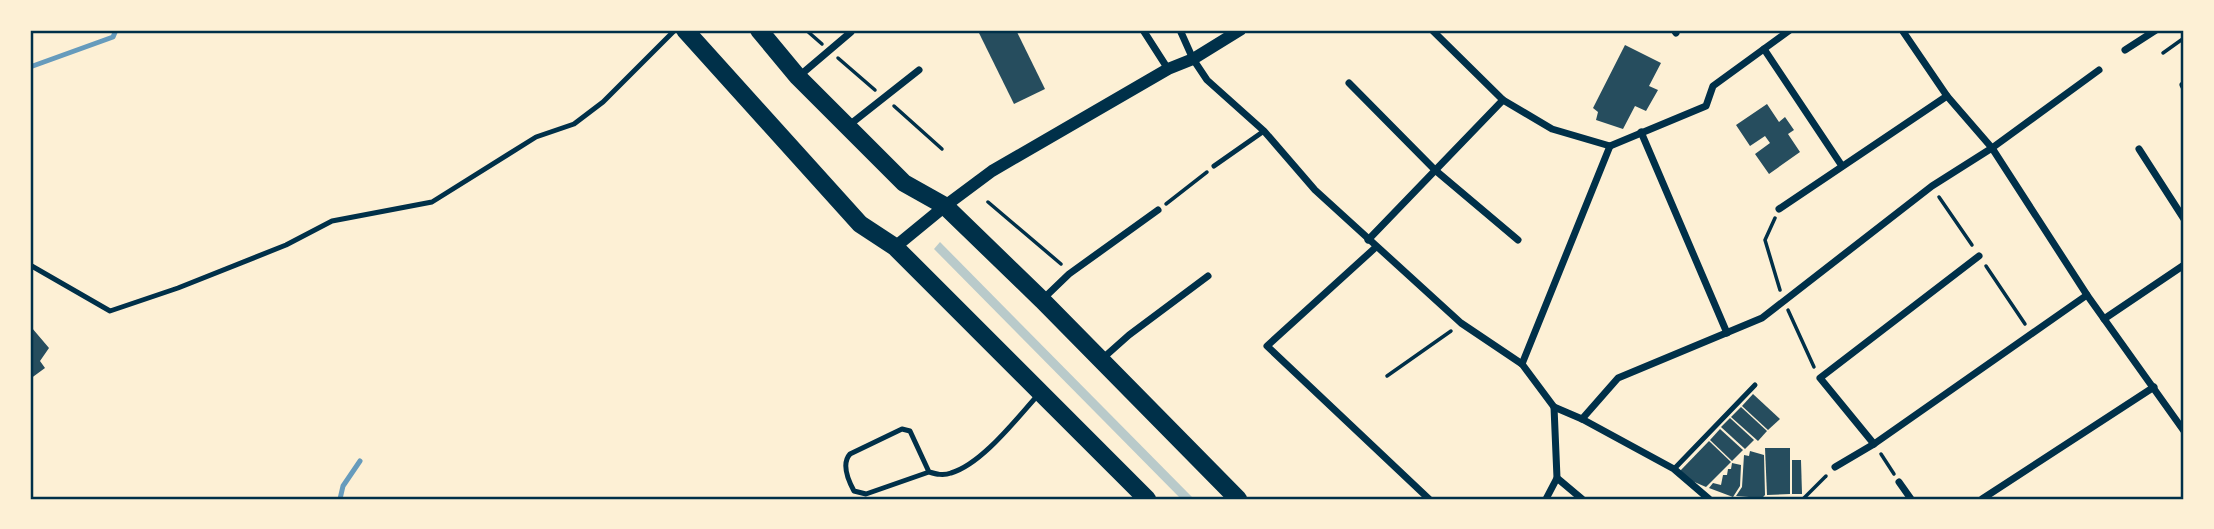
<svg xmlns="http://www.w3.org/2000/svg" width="2214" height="529" font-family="Signika,sans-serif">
<rect width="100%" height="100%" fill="#fdf0d5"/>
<path fill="#b9caca" d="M940,242L1194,499H1181L934,249Z"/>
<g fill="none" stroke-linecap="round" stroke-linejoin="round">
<g stroke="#669bbc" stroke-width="5">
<path d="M30,67L113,37L116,30"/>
<path d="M340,499L343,486L360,461"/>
</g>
</g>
<g fill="#264d5e">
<path d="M985,30H1016L1045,89L1014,104L979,33Z"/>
<path d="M1625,45L1661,63L1649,86L1658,90L1646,111L1635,106L1623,129L1596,120L1598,112L1593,108Z"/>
<path d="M1767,104L1779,122L1785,117L1794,130L1788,134L1800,152L1769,174L1755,154L1770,143L1765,136L1750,146L1736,125Z"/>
<path d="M32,328L49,348L40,361L45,368L30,379V330Z"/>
<path d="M1753,394L1780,419L1768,430L1742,406Z"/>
<path d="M1741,407L1767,431L1758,441L1731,417Z"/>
<path d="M1730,418L1754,440L1745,449L1721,427Z"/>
<path d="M1720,429L1743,450L1732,461L1710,440Z"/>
<path d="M1709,441L1731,462L1706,487L1692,481L1680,471Z"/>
<path d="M1765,448H1790V494L1767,495Z"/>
<path d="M1750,451L1764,455L1765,495L1762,498L1736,496L1742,487L1744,455L1749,456Z"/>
<path d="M1792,460H1801L1802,494H1792Z"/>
<path d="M1732,463L1741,465L1740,486L1733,497L1709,488L1713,483L1721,485L1723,475H1727L1728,469H1731Z"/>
</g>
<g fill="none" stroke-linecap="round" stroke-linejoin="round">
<g stroke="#003049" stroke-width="3.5">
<path d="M806,30L822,44"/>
<path d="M2163,53L2184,38"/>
<path d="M838,58L875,90"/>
<path d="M894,106L942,149"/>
<path d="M1939,197L1972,245"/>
<path d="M988,202L1061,264"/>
<path d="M1166,204L1207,172"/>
<path d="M1775,218L1765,240L1780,290"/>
<path d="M1986,266L2025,324"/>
<path d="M1788,310L1814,367"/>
<path d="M1387,376L1451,331"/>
<path d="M1881,454L1894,474"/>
<path d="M1803,499L1826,476"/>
</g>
<g stroke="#003049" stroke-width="5">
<path d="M1214,166L1264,131"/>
<path d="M30,265L110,311L178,288L286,245L332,221L432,202L536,137L574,124L603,102L675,30"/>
<path d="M1674,469L1755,385"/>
<path d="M929,472L910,431L902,429L850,454C841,464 848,480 854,491L866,494L929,472C936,474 943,476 951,473C982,464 1017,418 1038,395"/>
</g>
<g stroke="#003049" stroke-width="7">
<path d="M1143,30L1168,69"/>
<path d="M1180,30L1193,59L1207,80L1264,131L1315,190L1461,323L1522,364L1554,407L1557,478L1582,499"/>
<path d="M1432,30L1503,100L1552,129L1610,146L1706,106L1713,86L1790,30"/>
<path d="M1674,30L1676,33"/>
<path d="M1902,30L1947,96L1992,148L2087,295L2184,431"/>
<path d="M1764,49L1842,166"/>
<path d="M2125,50L2156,30"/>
<path d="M798,77L851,32"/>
<path d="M1349,83L1435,170L1518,240"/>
<path d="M2183,85L2184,87"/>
<path d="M848,126L919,70"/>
<path d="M1641,132L1727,333"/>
<path d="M2139,149L2184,219"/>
<path d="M1779,209L1947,96"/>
<path d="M1368,240L1503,100"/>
<path d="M1376,247L1267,346L1429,499"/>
<path d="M1043,299L1069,274L1158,210"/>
<path d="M2104,319L2184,265"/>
<path d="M1102,359L1129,335L1208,276"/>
<path d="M1522,364L1610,146"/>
<path d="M1554,407L1582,419L1674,469L1709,499"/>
<path d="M1582,419L1618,378L1762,318L1932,186L1992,148L2099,70"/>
<path d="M1874,444L1820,378L1979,256"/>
<path d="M1835,467L1874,444L2087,295"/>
<path d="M1899,482L1911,499"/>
<path d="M1546,499L1557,478"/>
<path d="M1982,499L2154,387"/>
</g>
<path stroke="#003049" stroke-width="12" d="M895,247L945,206L992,171L1168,69L1193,59L1240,30"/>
<g stroke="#003049" stroke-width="18">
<path d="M685,30L860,224L895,247L1147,499"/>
<path d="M759,30L798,77L904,183L945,206L1042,300L1238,499"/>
</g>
</g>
<rect width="2214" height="529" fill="none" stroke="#fdf0d5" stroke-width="63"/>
<rect x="32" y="32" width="2150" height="466" fill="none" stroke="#003049" stroke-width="2.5"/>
</svg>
